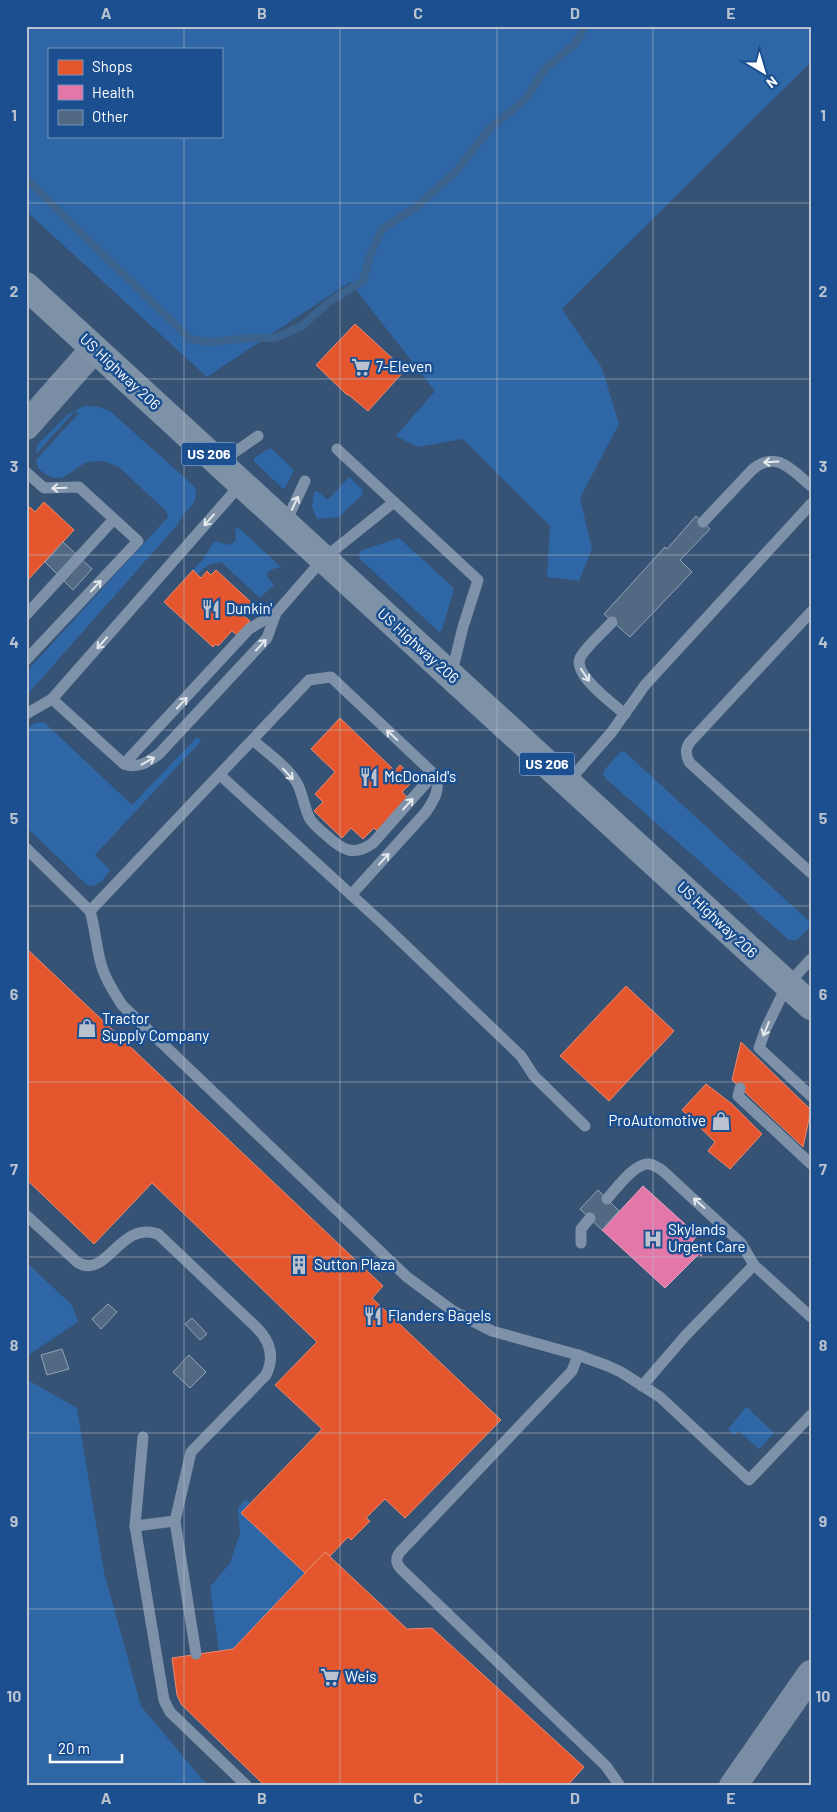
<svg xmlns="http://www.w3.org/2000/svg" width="837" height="1812" font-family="Barlow,sans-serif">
<rect width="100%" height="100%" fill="#365274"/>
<g fill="#2f66a5" fill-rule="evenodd">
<path d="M26,26H811V62L562,309L602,368L619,424L580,498L592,549L579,581L547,577L550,526L463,439L417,447L396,436L435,391L350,282L207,377L26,211ZM49,49H221V136H49Z"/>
<path d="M84,406L99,407L110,411L194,486C202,504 184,509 178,524L26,696V672L168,517L167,512L120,468C111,463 101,460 90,462C72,465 66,488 44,473C39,470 37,466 36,460L78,414L75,411L36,454L37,445L67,415Z"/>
<path d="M268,449H272L294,470L285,488H282L254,461V458Z"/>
<path d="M349,477L362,489L363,494L339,517L317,519L312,507L314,492L317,491L328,500Z"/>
<path d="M235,528L240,529L281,567L273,569L267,573L268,578L274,585L260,598L221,562L208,565L197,575L193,570L204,558L214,541L230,545L236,540Z"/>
<path d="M399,538L453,587V592L442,630L439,632L360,559L359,553L362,550Z"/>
<path d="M41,722L45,723L132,805L197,737L201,741L95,855L110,870L102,881L94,886L87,885L26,827V731L33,724Z"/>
<path d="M621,751L625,752L810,922V927L797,940H789L606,779L603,774L605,769Z"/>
<path d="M26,1262L72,1305L78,1322L30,1354L26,1368Z"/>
<path d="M26,1379L77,1408L104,1572L141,1706L201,1778L209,1786H26Z"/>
<path d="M745,1408H748L774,1433L759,1449L739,1431L733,1435L728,1429Z"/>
<path d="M246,1499L251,1504L242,1514L305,1573L233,1649L219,1651L210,1587L230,1563L240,1533L238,1511L239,1506Z"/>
</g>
<g fill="#e4572e" stroke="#ec896d">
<path d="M355,324L405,370L368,411L350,396L346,394L316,365Z"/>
<path d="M44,502L74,530L26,582V511L30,507L35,512Z"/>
<path d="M193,570L201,578L207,571L211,575L216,570L253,604L244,616L250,621L237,635L232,631L218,646L216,644L213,647L164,602Z"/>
<path d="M340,718L395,771L400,765L410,774L405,780L410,784L402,792L410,800L379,833L374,828L363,839L351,828L342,838L314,811L323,802L315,794L335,772L311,749Z"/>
<path d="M26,948L383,1286L372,1298L501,1420L405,1518L385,1499L366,1518L370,1521L351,1540L348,1537L330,1556L325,1552L305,1573L241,1513L322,1429L275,1385L317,1342L152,1183L94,1244L26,1179Z"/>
<path d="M626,986L674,1031L609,1101L560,1056Z"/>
<path d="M741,1042L811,1110L803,1147L732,1080Z"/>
<path d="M706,1084L732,1104L762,1134L730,1169L708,1151L715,1142L682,1110Z"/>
<path d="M325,1552L407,1629L432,1628L584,1767L567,1786H265L181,1704L177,1695L172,1658L233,1649Z"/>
</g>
<path fill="#e377a8" stroke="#eba0c2" d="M643,1186L697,1235L692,1242L703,1253L701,1256L699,1254L665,1288L602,1230Z"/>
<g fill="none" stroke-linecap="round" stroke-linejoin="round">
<path stroke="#3b618d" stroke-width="8" d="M26,179L190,339L209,342L250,338H275L302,326L330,301L363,281L370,256L382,229L419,205L457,170L491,127L526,99L544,70L576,43L585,26"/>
</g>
<g fill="#526984" stroke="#92a2b6">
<path d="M696,516L710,529L680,560L692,572L630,637L604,614L665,547L667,549Z"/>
<path d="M63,542L92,569L73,590L45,562Z"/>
<path d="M598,1190L619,1211L602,1230L580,1209Z"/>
<path d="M108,1304L117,1312L101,1329L92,1319Z"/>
<path d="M192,1318L207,1334L200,1340L185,1324Z"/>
<path d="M62,1349L69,1369L47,1375L41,1355Z"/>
<path d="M189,1355L206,1372L190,1388L173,1372Z"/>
</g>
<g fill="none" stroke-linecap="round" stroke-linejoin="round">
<g stroke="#7d92a8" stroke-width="11">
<path d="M337,449L394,502"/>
<path d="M219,463L258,436"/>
<path d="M26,472L44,488L79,487L138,541L26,660"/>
<path d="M241,484L52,699L124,764C138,769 148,762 159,754L267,638L276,613L323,559L394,502L478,580L463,627L451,676"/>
<path d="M703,522L752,470C776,449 792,470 811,486"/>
<path d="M285,524L305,481"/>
<path d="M811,612L690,742C685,749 685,755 690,763L811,873"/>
<path d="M26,615L114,519"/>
<path d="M612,622C604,631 585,648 580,658C573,675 613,704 625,714"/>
<path d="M26,714L52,699"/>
<path d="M253,740C267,753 287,766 297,783C303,794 304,808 310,819C314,825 321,831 326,835C342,850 354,857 373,843L434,774"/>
<path d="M124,764L249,629L276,613"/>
<path d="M220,775L382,923L521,1056L534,1076L585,1126"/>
<path d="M567,783L611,733L645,685L811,504"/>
<path d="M26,848L90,911C96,930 96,951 103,970C107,982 115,994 122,1005L407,1277L453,1311L492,1331L578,1355L608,1366L621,1372L660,1397L749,1480L811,1415"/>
<path d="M90,911L309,680L331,677L434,774C442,788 434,800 426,812L351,895"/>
<path d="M811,959L787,985L766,1028L759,1048L811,1096"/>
<path d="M740,1088L738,1096L811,1164"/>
<path d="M607,1199C616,1189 635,1162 649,1164C654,1165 659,1168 663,1171L741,1243L754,1265"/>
<path d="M26,1215L77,1262C107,1281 119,1220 158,1234L256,1327C270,1341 275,1357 266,1375L191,1452L175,1521L196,1654"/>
<path d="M581,1243V1229L590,1218"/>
<path d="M578,1355L572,1371L400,1552C395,1559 396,1563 401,1569L606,1766L620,1786"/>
<path d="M642,1386L686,1335L754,1265L811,1317"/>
<path d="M143,1437L135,1526L164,1700L170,1712L247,1786"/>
<path d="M135,1526L175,1521"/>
</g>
<g stroke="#798da4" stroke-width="28">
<path d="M26,426L94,349"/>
<path d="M733,1786L811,1674"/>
</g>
<path stroke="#7e92a7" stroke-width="28" d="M26,286L811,1006"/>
</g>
<defs><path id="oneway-shaft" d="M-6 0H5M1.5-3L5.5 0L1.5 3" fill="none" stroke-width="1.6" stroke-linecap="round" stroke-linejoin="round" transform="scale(1.25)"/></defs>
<g stroke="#e5e9ee">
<use href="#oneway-shaft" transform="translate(771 462) rotate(177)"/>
<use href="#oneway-shaft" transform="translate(59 488) rotate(178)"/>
<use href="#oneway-shaft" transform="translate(295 503) rotate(-65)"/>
<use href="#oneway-shaft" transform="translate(209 520) rotate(131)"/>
<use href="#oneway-shaft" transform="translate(96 586) rotate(-47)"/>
<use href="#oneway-shaft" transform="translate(102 643) rotate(131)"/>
<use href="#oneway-shaft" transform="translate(261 645) rotate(-47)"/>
<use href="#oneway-shaft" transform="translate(585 675) rotate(56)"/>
<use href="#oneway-shaft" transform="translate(182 703) rotate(-47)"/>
<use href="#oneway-shaft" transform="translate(392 735) rotate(-137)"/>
<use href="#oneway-shaft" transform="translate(148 761) rotate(-29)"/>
<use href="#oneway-shaft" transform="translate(288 774) rotate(47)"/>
<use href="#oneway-shaft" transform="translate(408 804) rotate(-48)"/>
<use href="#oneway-shaft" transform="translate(384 859) rotate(-48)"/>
<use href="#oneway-shaft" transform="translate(766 1029) rotate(112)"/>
<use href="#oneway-shaft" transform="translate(699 1203) rotate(-138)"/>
</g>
<path fill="none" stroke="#b9c2ce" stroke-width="1" stroke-opacity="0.55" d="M184,26V49M340,26V1786M497,26V1786M653,26V1786M184,136V1786M26,203H811M26,379H811M26,555H811M26,730H811M26,906H811M26,1082H811M26,1257H811M26,1433H811M26,1609H811"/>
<defs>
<g id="supermarket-bare" transform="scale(1.5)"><path d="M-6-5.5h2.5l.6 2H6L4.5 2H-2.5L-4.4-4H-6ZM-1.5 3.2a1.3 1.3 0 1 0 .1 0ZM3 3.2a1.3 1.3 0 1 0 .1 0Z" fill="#b9c2ce" stroke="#1b4f8f" stroke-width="2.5" paint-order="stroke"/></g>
<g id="restaurant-bare" transform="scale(1.5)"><path d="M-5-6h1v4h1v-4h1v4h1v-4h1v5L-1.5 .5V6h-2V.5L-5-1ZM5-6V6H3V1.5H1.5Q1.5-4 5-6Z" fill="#b9c2ce" stroke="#1b4f8f" stroke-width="2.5" paint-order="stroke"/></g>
<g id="shop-bare" transform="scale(1.5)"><path d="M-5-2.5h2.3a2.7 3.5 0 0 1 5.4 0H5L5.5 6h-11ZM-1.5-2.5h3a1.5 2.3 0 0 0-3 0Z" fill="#b9c2ce" stroke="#1b4f8f" stroke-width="2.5" paint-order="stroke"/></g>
<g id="hospital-bare" transform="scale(1.5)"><path d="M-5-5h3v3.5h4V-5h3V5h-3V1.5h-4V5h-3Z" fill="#b9c2ce" stroke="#1b4f8f" stroke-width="2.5" paint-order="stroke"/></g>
<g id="building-bare" transform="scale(1.5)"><path d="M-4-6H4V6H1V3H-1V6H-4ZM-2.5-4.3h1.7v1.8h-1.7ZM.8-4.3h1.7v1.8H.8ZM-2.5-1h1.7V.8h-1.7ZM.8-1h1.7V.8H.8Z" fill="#b9c2ce" stroke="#1b4f8f" stroke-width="2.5" paint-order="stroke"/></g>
</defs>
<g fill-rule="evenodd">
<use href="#supermarket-bare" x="361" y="367"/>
<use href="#restaurant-bare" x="211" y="609"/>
<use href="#restaurant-bare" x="369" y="777"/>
<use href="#shop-bare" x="87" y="1028"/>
<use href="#shop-bare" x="721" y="1121"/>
<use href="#hospital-bare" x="653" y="1239"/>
<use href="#building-bare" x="299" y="1265"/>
<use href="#restaurant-bare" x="373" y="1316"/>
<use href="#supermarket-bare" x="330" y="1677"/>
</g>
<g text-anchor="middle" stroke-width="5" stroke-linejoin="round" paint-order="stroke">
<g fill="#1b4f8f" stroke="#bbcadd" stroke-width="1">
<rect x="181.5" y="442.5" width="55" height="23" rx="4"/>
<rect x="519.5" y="752.5" width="55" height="23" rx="4"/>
</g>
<g font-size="14" font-weight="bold" fill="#fff">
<text x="209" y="459">US 206</text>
<text x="547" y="769">US 206</text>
</g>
<g font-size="15" fill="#fff" stroke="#1b4f8f" text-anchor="start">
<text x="376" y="372">7-Eleven</text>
<text x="226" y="614">Dunkin'</text>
<text x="384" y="782">McDonald's</text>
<text x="102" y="1024">Tractor<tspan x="102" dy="17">Supply Company</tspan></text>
<text x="706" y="1126" text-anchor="end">ProAutomotive</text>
<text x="668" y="1235">Skylands<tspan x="668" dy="17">Urgent Care</tspan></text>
<text x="314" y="1270">Sutton Plaza</text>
<text x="388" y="1321">Flanders Bagels</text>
<text x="345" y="1682">Weis</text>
</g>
<g font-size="15" fill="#fff" stroke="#1b4f8f">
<text transform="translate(120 372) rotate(43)" y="5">US Highway 206</text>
<text transform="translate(418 646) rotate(42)" y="5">US Highway 206</text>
<text transform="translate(717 920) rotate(43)" y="5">US Highway 206</text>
</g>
</g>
<rect width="837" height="1812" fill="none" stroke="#1b4f8f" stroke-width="55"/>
<rect x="48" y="48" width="175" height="90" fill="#1b4f8f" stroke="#7695bc"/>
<rect x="58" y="60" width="25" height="15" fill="#e4572e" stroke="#7695bc"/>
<text x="92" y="72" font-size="15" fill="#ffffff">Shops</text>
<rect x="58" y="85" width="25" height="15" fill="#e377a8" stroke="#7695bc"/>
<text x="92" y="98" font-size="15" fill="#ffffff">Health</text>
<rect x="58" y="110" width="25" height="15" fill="#526984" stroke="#7695bc"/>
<text x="92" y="122" font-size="15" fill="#ffffff">Other</text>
<g transform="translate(764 72) rotate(142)" stroke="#1b4f8f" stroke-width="4" paint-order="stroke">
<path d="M0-4L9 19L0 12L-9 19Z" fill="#ffffff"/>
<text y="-8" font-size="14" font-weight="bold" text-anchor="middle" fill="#ffffff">N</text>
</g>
<path d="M50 1754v8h72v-8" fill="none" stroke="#ffffff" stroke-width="2.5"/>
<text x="58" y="1754" font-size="15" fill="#ffffff" stroke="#1b4f8f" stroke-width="4" paint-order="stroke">20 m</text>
<rect x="28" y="28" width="782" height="1756" fill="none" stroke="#b9c2ce" stroke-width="2"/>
<g font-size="16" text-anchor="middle" font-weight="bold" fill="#b9c2ce">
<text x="106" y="19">A</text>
<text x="262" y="19">B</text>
<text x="418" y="19">C</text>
<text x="575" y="19">D</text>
<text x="731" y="19">E</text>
<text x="14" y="121">1</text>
<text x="823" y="121">1</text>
<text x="14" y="297">2</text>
<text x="823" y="297">2</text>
<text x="14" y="472">3</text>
<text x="823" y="472">3</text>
<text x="14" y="648">4</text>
<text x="823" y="648">4</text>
<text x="14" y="824">5</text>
<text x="823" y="824">5</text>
<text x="14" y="1000">6</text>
<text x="823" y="1000">6</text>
<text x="14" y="1175">7</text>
<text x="823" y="1175">7</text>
<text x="14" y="1351">8</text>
<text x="823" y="1351">8</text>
<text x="14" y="1527">9</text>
<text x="823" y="1527">9</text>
<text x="14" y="1702">10</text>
<text x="823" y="1702">10</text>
<text x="106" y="1804">A</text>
<text x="262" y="1804">B</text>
<text x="418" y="1804">C</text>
<text x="575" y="1804">D</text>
<text x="731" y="1804">E</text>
</g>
</svg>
